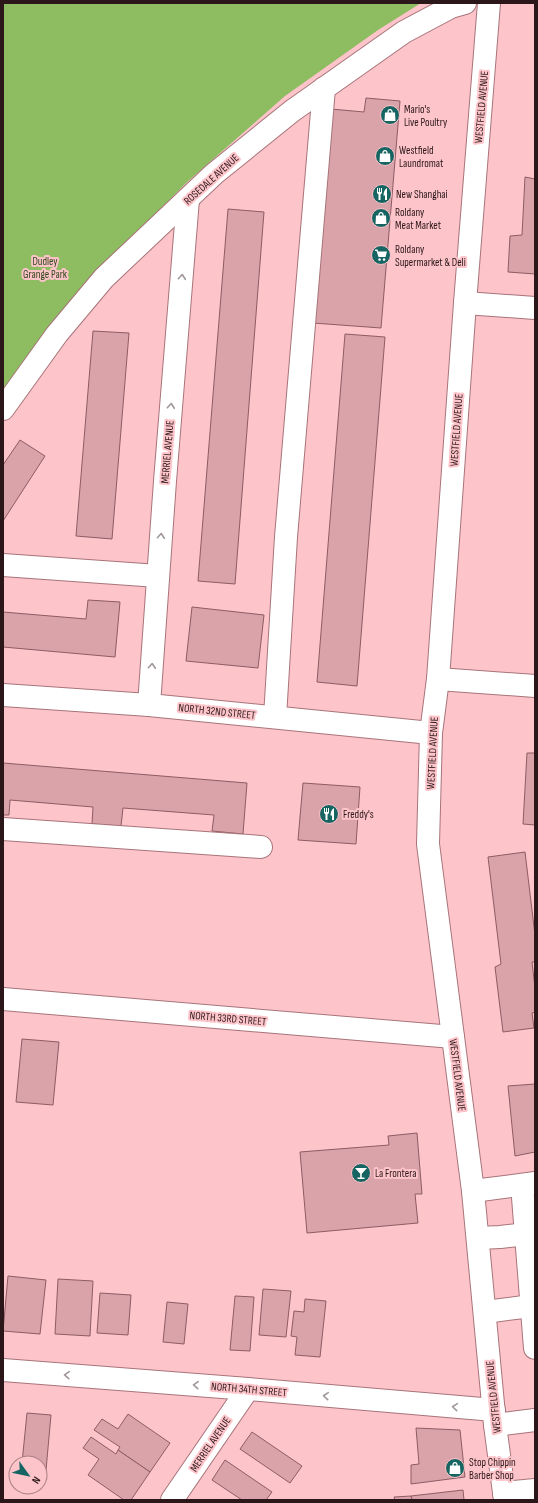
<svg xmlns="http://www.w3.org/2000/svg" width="538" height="1503" font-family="'Sofia Sans Condensed',sans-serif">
<rect width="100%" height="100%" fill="#fdc4ca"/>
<path fill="#8ebc60" d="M3,3H421L378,30L285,96L186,183L77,294L3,389Z"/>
<g fill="#d9a3a9" stroke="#8e5c63">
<path d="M366,98L400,101L381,328L313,323L331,109L364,112Z"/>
<path d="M525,177L535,179V274L508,272L510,236L522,235Z"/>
<path d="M228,209L264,212L235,584L198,581Z"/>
<path d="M93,331L129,333L112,539L76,536Z"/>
<path d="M345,334L385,337L357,686L317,682Z"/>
<path d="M20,440L45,456L3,521V465Z"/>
<path d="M88,600L120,602L115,657L3,647V612L86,619Z"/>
<path d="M192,607L264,615L258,668L186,661Z"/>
<path d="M527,753H535V825L523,824Z"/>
<path d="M3,763L247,783L243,834L212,831L214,815L123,808L121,826L92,824L93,807L10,800L9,815H3Z"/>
<path d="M303,783L360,787L356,844L298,840Z"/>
<path d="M525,852L535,935V962H532L535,988V1012L532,1013L534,1028L503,1032L495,967L501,964L488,857Z"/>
<path d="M22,1039L59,1042L53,1105L16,1102Z"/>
<path d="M535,1084V1152L515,1156L508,1086Z"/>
<path d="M417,1133L422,1194H415L418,1223L307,1233L300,1152L389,1145L388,1136Z"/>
<path d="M8,1276L46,1280L40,1334L3,1331Z"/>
<path d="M58,1279L93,1281L90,1336L55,1334Z"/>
<path d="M263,1289L291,1291L286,1337L259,1335Z"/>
<path d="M100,1293L131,1295L128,1335L97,1333Z"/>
<path d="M235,1296L254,1297L250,1351L230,1350Z"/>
<path d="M305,1299L326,1301L320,1357L295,1355L297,1337L291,1336L294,1311L304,1312Z"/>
<path d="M167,1302L188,1304L184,1344L163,1342Z"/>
<path d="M27,1413L51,1415L45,1481L40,1480V1463H22Z"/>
<path d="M128,1414L170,1443L150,1472L118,1450L120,1447L94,1430L102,1419L118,1429Z"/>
<path d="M416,1428L460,1430L465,1477L411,1484V1465L419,1464Z"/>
<path d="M252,1432L302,1466L290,1483L240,1449Z"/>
<path d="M91,1437L116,1454L118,1450L150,1472L131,1500H124L88,1475L99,1459L83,1448Z"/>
<path d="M225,1460L272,1492L266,1500H242L212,1480Z"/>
<path d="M463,1490L464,1500H412L411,1496Z"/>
<path d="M411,1496L412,1500H395L394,1497Z"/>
</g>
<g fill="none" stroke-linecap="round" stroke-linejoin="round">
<g stroke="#a7747a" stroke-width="24">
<g id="minor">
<path d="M489,3L465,303L438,679L431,733L428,844L473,1191L495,1425L505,1500"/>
<path d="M465,303L535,308"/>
<path d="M3,409L57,334L104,278L214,174L292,111L404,32L451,7L465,3"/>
<path d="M3,565L158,576"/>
<path d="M438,679L535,686"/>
<path d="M3,695L149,705L431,733"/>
<path d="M149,705L165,481L188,199"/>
<path d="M275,717L286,537L324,88"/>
<path d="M3,829L261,847"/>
<path d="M3,999L453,1037"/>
<path d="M522,1185L535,1348"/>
<path d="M473,1191L535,1183"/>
<path d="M478,1238L500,1237L535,1233"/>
<path d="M485,1312L531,1306"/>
<path d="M3,1370L248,1389L494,1410"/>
<path d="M495,1425L535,1420"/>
<path d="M504,1493L535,1490"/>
<path d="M172,1500L248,1389"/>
</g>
</g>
<use href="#minor" stroke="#fff" stroke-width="22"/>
</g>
<defs><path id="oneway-chevron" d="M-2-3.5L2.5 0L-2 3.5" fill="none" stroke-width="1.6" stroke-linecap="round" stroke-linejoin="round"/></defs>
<g stroke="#a09798">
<use href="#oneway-chevron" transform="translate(182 277) rotate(-85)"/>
<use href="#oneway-chevron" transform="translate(171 406) rotate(-85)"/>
<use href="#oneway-chevron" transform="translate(161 536) rotate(-86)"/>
<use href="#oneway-chevron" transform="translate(152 666) rotate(-86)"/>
<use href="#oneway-chevron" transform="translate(67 1375) rotate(-176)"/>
<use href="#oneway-chevron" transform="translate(196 1385) rotate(-176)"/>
<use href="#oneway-chevron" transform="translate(326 1396) rotate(-175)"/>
<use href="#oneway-chevron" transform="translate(455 1407) rotate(-175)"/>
</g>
<defs>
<g id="shop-disc" transform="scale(1)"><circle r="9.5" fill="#176562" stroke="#fdc4ca"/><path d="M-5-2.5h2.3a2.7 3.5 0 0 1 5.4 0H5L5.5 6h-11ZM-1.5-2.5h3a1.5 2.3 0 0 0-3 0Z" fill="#fff"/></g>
<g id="restaurant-disc" transform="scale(1)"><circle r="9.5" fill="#176562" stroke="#fdc4ca"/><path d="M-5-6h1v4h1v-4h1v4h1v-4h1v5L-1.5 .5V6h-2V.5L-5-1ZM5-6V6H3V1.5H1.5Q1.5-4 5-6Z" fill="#fff"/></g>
<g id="supermarket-disc" transform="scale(1)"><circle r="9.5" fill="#176562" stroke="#fdc4ca"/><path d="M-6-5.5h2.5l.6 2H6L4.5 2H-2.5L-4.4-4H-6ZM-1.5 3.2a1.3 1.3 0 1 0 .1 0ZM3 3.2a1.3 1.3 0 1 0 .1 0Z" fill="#fff"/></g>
<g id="bar-disc" transform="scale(1)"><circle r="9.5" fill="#176562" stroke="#fdc4ca"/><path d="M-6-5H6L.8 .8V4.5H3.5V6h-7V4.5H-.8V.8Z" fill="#fff"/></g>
</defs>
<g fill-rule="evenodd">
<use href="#shop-disc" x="390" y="115"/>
<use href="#shop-disc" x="385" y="156"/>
<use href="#restaurant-disc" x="382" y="194"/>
<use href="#shop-disc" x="381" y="218"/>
<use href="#supermarket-disc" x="381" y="255"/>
<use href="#restaurant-disc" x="329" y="814"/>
<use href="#bar-disc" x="361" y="1173"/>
<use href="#shop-disc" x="455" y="1468"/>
</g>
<g text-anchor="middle" stroke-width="4" stroke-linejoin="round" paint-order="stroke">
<g font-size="11" fill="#2b1719" stroke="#fdc4ca">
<text transform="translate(481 107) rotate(-85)" y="4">WESTFIELD AVENUE</text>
<text transform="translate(211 179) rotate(-42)" y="4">ROSEDALE AVENUE</text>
<text transform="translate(456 430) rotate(-86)" y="4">WESTFIELD AVENUE</text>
<text transform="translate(167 452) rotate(-85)" y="4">MERRIEL AVENUE</text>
<text transform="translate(217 711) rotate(6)" y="4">NORTH 32ND STREET</text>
<text transform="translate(432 753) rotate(-87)" y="4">WESTFIELD AVENUE</text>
<text transform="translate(228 1018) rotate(5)" y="4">NORTH 33RD STREET</text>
<text transform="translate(458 1075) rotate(83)" y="4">WESTFIELD AVENUE</text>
<text transform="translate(249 1389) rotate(5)" y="4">NORTH 34TH STREET</text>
<text transform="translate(493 1397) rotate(-96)" y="4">WESTFIELD AVENUE</text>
<text transform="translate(210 1444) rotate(-56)" y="4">MERRIEL AVENUE</text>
</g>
<g font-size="11" fill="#2b1719" stroke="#fdc4ca" text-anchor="start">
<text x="404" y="113">Mario's<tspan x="404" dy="13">Live Poultry</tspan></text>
<text x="399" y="154">Westfield<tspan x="399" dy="13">Laundromat</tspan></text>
<text x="396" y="198">New Shanghai</text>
<text x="395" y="216">Roldany<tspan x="395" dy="13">Meat Market</tspan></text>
<text x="395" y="253">Roldany<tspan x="395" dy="13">Supermarket &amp; Deli</tspan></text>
<text x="343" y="818">Freddy's</text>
<text x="375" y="1177">La Frontera</text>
<text x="469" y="1466">Stop Chippin<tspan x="469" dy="13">Barber Shop</tspan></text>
</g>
<g font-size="11" fill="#31461c" stroke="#fdc4ca">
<text x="45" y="265">Dudley<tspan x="45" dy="13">Grange Park</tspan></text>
</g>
</g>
<rect width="538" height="1503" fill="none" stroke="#2b1719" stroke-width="8"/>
<g transform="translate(28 1475) rotate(123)"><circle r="19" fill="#fdc4ca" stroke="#a97f83"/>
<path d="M0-3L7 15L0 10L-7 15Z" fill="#176562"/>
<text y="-6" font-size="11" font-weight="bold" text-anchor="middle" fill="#2b1719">N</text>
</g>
</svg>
